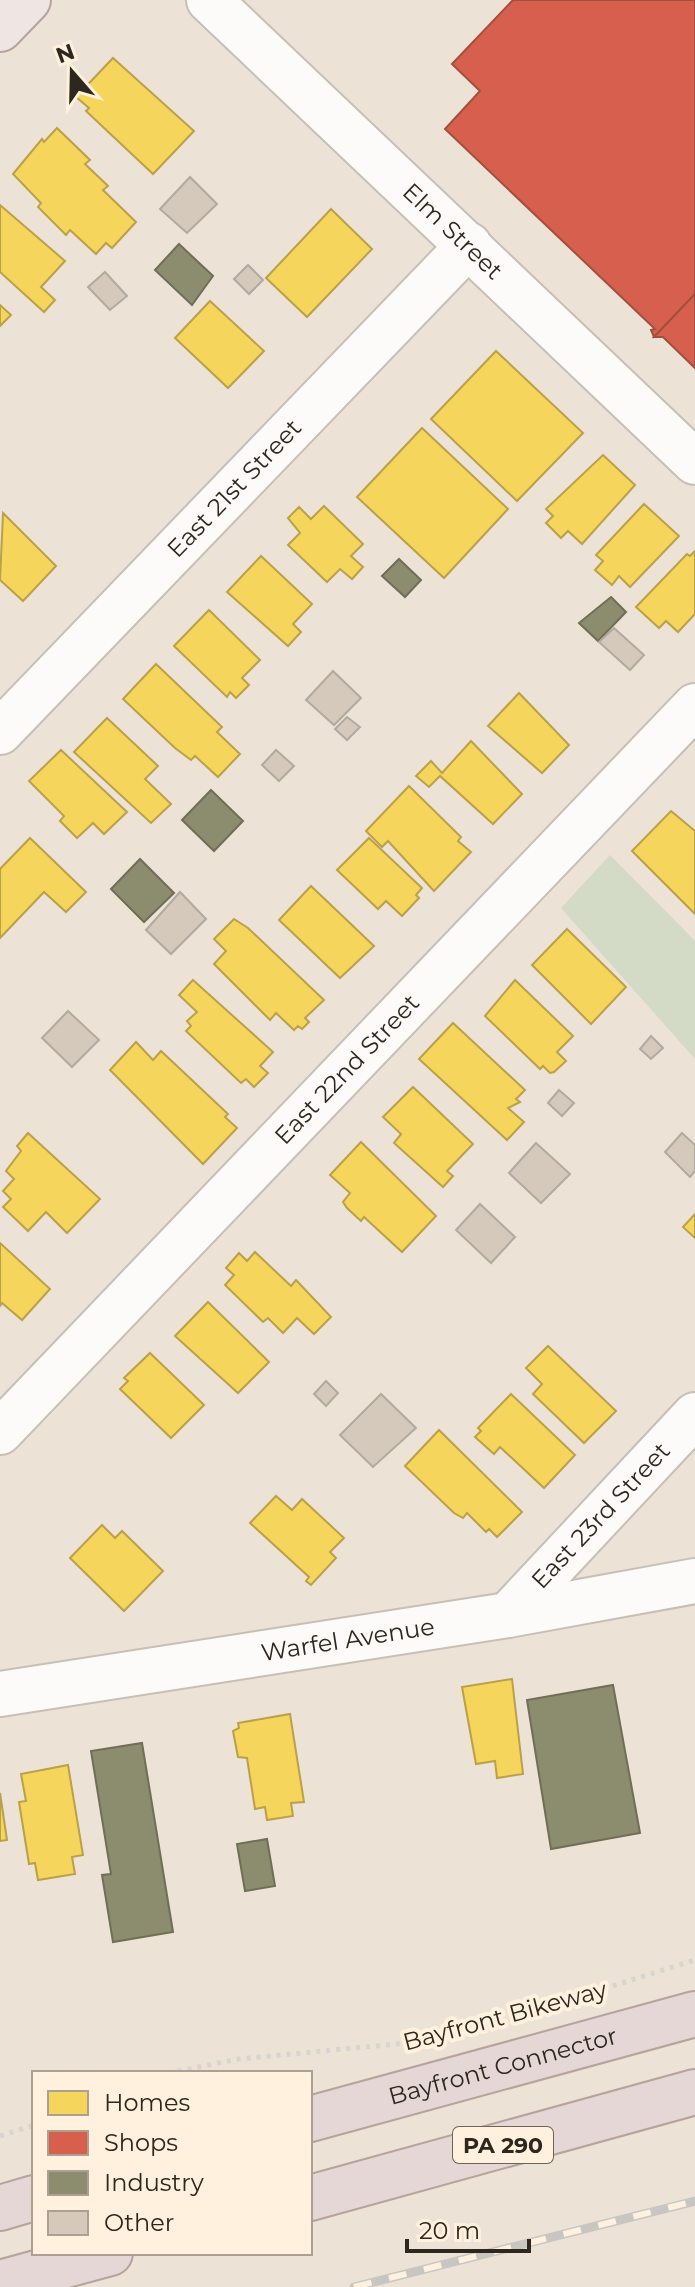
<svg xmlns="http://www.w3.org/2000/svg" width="695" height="2287" font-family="Montserrat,sans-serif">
<rect width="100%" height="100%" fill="#ece2d5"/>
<path fill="#d3dac6" d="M610,855L695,941V1059L561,908Z"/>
<g fill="#f6d55c" stroke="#baa149" stroke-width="2">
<path d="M113,58L194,131L153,174L86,111L89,108L76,97Z"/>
<path d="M57,128L90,160L85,164L108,186L103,190L136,222L112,248L106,243L96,254L70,230L66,235L38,207L41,203L13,174L42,139L44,142Z"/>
<path d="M0,205L65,261L41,287L55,300L44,312L0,272Z"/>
<path d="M331,209L372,249L307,317L266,278Z"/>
<path d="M210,301L264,351L228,388L175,338Z"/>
<path d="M0,305L11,315L0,326Z"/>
<path d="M496,351L583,433L517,501L431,419Z"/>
<path d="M422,428L508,509L444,578L357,497Z"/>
<path d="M603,455L635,485L582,544L568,531L561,538L546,523L553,516L546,509Z"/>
<path d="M644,504L679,536L630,587L619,576L612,585L595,570L603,561L596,555Z"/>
<path d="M324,506L363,544L351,556L363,567L352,579L340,569L327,582L288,545L300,533L288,518L299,507L311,519Z"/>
<path d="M3,513L56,566L23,601L0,580Z"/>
<path d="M695,551V614L678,632L666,621L659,628L636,607L687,554L690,556Z"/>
<path d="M261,556L312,604L293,624L301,632L288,646L227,592Z"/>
<path d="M209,610L260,660L242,678L249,685L236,698L230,692L227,697L174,646Z"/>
<path d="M156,664L222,727L217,732L240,754L218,777L195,756L191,760L175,748L123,699Z"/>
<path d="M519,693L569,745L542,773L488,726Z"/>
<path d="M107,718L158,766L145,779L171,804L151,823L74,752Z"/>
<path d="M471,741L522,794L493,824L440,776L429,787L416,776L431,761L442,773Z"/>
<path d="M61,750L127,812L104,834L93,823L77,838L60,821L64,816L29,781Z"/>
<path d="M409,786L461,837L458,841L471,852L434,891L388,841L382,847L366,831Z"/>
<path d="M671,811L695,831V914L632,851Z"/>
<path d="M30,838L86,892L66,912L44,892L0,938V869Z"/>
<path d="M369,838L422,888L416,895L419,898L402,916L386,901L378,909L337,870Z"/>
<path d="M311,886L374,946L340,978L279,920Z"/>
<path d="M234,919L248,928L324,1000L305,1018L309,1022L302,1029L298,1026L294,1030L276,1013L270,1020L214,964L226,951L214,939Z"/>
<path d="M567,929L626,987L591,1024L532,965Z"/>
<path d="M193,980L273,1052L260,1066L268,1073L254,1087L246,1079L241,1083L186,1031L191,1026L187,1021L197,1012L179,995Z"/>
<path d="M515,980L573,1036L557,1052L566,1061L554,1072L550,1073L543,1066L540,1069L485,1016Z"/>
<path d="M453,1023L525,1090L516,1099L520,1102L508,1108L524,1122L507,1140L419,1059Z"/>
<path d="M136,1042L153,1060L161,1051L228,1114L225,1117L237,1128L203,1164L110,1070Z"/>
<path d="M413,1087L473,1144L447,1171L453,1176L443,1187L394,1143L401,1134L383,1117Z"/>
<path d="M28,1133L100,1199L67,1233L46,1212L28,1231L3,1207L11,1199L3,1191L14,1179L6,1171L21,1151L17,1146Z"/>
<path d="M361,1142L436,1216L402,1252L364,1217L361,1221L347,1208L343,1202L350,1193L330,1175Z"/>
<path d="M695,1214V1238L683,1227Z"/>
<path d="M0,1243L50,1289L22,1320L2,1303L0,1306Z"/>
<path d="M255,1252L291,1286L296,1280L331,1317L314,1334L297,1318L283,1333L268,1318L263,1322L225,1285L234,1275L226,1268L239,1253L247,1261Z"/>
<path d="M208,1302L269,1362L238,1393L175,1336Z"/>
<path d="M548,1346L616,1411L584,1443L533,1394L542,1384L526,1368Z"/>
<path d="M150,1353L204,1405L171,1438L120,1389L128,1381L124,1378Z"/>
<path d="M511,1394L575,1455L544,1488L500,1447L494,1454L475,1437L481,1431L478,1428Z"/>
<path d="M439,1430L522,1512L497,1537L489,1529L486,1532L467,1513L463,1518L454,1513L405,1466Z"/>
<path d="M276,1496L292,1510L302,1499L344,1538L330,1552L336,1558L311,1585L306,1581L309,1577L250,1523Z"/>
<path d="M102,1525L115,1538L122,1531L163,1571L124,1611L70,1558Z"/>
<path d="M512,1679L523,1774L497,1778L495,1761L476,1764L462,1687Z"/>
<path d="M290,1714L304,1802L291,1803L293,1816L267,1820L265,1807L255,1809L247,1758L238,1757L233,1731L239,1728L238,1723Z"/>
<path d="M68,1765L83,1855L72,1857L75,1874L38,1880L35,1863L29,1864L19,1802L26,1801L21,1774Z"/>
<path d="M0,1793L7,1840L0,1841Z"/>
</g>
<g fill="#d6604d" stroke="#a34f3f" stroke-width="2">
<path d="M513,0H695V294L654,337L651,330L655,329L445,129L480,91L452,64Z"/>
<path d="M695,294V368L663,337H654Z"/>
</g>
<g fill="#8c8c6e" stroke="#706e56" stroke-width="2">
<path d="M179,244L213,276L192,305L155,270Z"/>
<path d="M399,559L421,580L405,597L382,576Z"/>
<path d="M611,597L626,612L598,641L579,623Z"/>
<path d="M211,790L243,821L214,851L182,820Z"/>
<path d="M140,859L174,893L144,922L111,889Z"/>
<path d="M613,1685L640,1833L551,1849L527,1700Z"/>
<path d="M142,1743L173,1932L113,1942L102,1875L111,1874L91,1751Z"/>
<path d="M267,1839L275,1886L245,1891L237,1844Z"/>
</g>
<g fill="#d4c9ba" stroke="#b2aaa1" stroke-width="2">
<path d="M190,177L217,204L187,233L160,209Z"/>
<path d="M248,265L263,280L249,294L234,279Z"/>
<path d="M105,272L127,296L110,310L88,287Z"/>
<path d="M614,628L644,655L630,670L599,642Z"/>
<path d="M333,671L361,698L334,725L306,700Z"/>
<path d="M347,717L360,727L347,740L335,729Z"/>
<path d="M276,750L294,766L279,781L262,765Z"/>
<path d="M180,892L206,919L171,954L146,930Z"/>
<path d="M68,1011L99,1040L72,1067L42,1038Z"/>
<path d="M651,1036L663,1048L651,1059L640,1049Z"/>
<path d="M559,1090L574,1103L562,1116L548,1103Z"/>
<path d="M682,1133L695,1145V1171L690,1177L665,1152Z"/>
<path d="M536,1143L570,1174L541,1203L509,1173Z"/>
<path d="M480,1204L515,1237L491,1263L456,1230Z"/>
<path d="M326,1381L338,1393L326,1406L314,1394Z"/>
<path d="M381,1394L416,1428L373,1467L340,1435Z"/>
</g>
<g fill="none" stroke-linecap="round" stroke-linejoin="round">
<g stroke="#c7bfb6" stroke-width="48">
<g id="minor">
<path id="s1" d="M209,0L695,462"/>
<path id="s2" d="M0,732L469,245"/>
<path id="s3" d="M0,1432L695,706"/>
<path id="s4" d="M508,1615L695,1415"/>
<path id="s5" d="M0,1694L508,1615L695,1581"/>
</g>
</g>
<g stroke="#b5a39c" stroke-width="48">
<path id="major" d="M0,29L28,0"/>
</g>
<g stroke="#b5a39c" stroke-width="48">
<g id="highway">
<path id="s6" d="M310,2119L695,2014"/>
<path d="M310,2198L695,2092"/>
<path d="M0,2208L34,2198"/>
<path d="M0,2283L110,2253"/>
</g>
</g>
<g stroke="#d8d4d1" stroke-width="5" stroke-dasharray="4 6" stroke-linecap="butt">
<path d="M565,2001L695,1960"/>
<path d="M168,2073L239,2059L417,2042"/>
<path d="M0,2136L34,2125"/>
</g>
<use href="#minor" stroke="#fcfbf9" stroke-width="44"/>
<use href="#major" stroke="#efe5e3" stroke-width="44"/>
<use href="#highway" stroke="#e4d7d5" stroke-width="44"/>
<g stroke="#c8c6c2" stroke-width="9">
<path id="rail" d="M354,2287L695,2201"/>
</g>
<use href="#rail" stroke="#fff1de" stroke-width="6" stroke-dasharray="18" stroke-linecap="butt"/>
</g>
<g text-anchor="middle" stroke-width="8" stroke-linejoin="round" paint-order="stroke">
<rect fill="#fff1de" stroke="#6c6458" stroke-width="2" x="453" y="2127" width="100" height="36" rx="6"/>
<g font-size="22" font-weight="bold" fill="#2d271e">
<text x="503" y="2153">PA 290</text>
</g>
<g font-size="24" fill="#2d271e" stroke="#fff1de">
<text dy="8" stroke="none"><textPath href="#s1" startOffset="336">Elm Street</textPath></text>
<text dy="8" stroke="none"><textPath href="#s2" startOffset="338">East 21st Street</textPath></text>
<text dy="8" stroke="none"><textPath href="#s3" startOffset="502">East 22nd Street</textPath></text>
<text dy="8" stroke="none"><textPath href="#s4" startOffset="136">East 23rd Street</textPath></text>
<text dy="8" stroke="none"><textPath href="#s5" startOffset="352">Warfel Avenue</textPath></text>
<text transform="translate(505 2016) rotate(-15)" y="8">Bayfront Bikeway</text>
<text dy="8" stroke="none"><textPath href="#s6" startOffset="200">Bayfront Connector</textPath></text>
</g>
</g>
<rect x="32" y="2071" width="280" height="184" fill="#fff1de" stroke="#aba091" stroke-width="2"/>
<rect x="48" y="2091" width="40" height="24" fill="#f6d55c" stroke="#aba091" stroke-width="2"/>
<text x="104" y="2111" font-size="24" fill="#2d271e">Homes</text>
<rect x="48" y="2131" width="40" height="24" fill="#d6604d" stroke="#aba091" stroke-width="2"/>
<text x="104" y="2151" font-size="24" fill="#2d271e">Shops</text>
<rect x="48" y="2171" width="40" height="24" fill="#8c8c6e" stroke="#aba091" stroke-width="2"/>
<text x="104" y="2191" font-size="24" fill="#2d271e">Industry</text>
<rect x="48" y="2211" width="40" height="24" fill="#d4c9ba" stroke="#aba091" stroke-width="2"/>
<text x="104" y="2231" font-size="24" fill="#2d271e">Other</text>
<g transform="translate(72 72) rotate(340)" stroke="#fff1de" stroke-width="6" paint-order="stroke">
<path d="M0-6L14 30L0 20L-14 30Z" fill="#2d271e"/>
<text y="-12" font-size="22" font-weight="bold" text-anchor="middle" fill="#2d271e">N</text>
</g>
<path d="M407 2239v12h122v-12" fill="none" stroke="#2d271e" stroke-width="4"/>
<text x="419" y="2239" font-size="24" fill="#2d271e" stroke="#fff1de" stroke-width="6" paint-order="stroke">20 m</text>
</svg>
